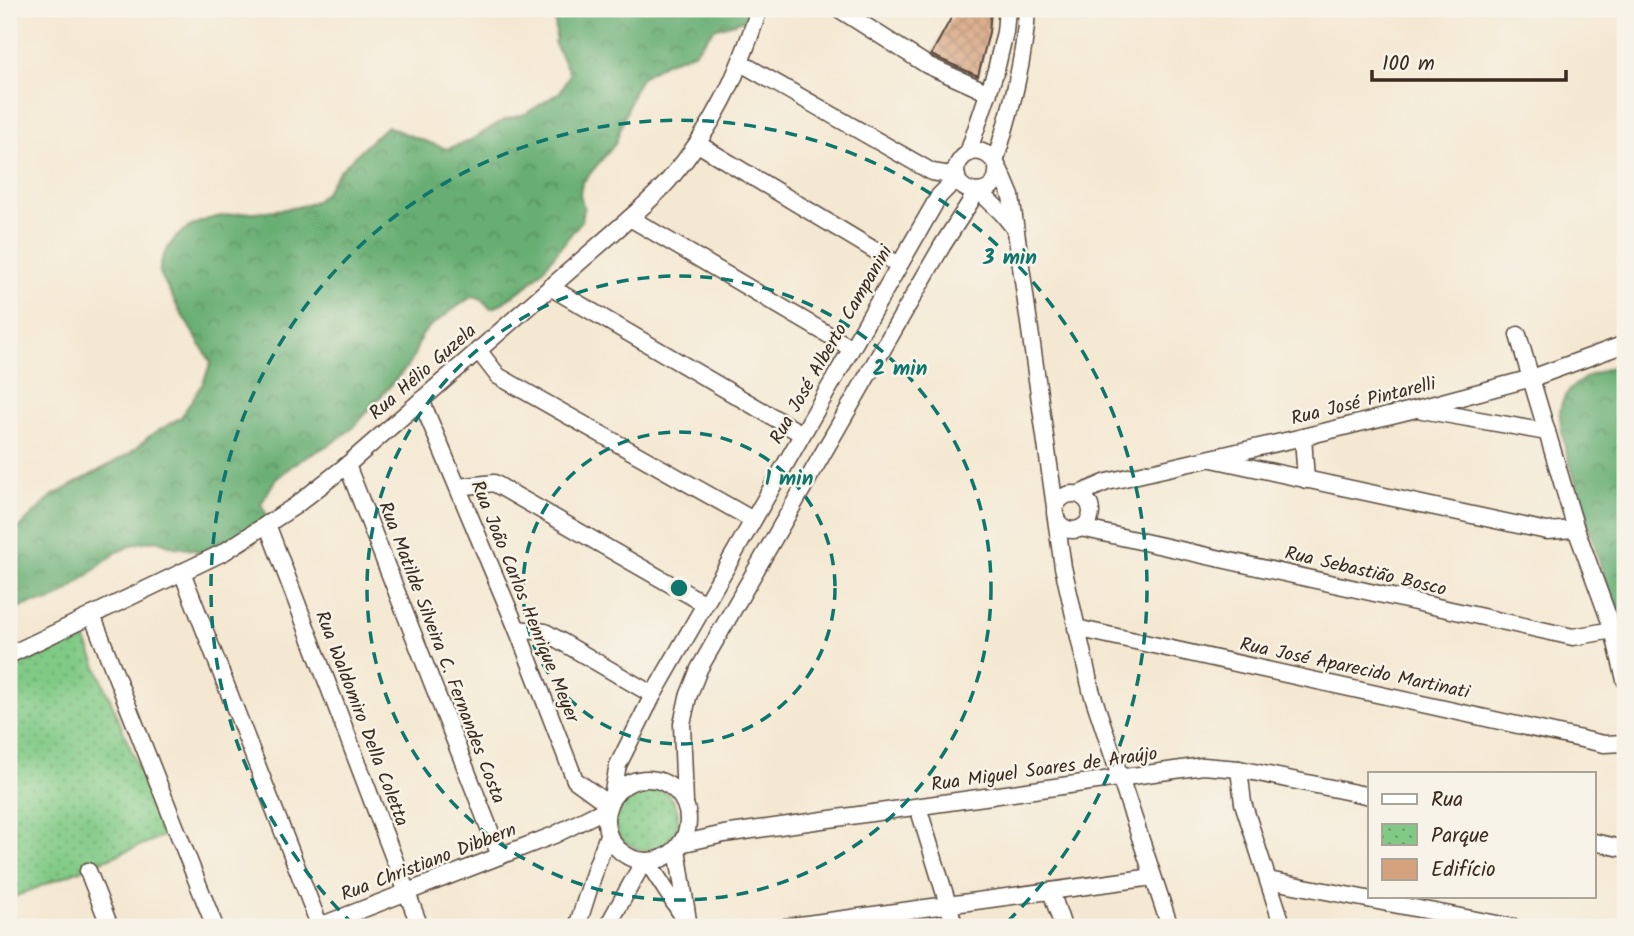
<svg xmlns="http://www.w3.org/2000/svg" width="1634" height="936" font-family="Kalam,sans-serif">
<defs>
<pattern id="forest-crowns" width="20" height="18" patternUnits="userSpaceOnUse" patternTransform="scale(1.75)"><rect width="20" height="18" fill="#68ae73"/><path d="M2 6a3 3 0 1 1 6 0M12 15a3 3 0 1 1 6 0" fill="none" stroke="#578e5e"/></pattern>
<pattern id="park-dots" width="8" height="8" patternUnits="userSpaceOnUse" patternTransform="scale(1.75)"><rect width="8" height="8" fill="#81ca86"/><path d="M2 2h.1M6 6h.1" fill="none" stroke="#6ba46d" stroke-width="1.8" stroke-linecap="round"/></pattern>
<pattern id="building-cross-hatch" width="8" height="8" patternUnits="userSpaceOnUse" patternTransform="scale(1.75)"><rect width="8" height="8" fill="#d6a27d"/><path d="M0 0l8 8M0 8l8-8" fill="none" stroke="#af8466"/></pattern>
</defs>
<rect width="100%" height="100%" fill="#f7f3e8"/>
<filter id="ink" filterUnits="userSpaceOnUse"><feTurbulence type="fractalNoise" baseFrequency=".0143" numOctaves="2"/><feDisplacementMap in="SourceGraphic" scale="14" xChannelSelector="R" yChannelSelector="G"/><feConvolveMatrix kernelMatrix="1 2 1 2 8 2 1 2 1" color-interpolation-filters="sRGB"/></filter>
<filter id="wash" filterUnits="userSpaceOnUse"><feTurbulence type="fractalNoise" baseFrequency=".00686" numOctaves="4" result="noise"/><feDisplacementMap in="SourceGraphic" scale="28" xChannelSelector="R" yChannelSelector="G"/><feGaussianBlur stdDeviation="1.57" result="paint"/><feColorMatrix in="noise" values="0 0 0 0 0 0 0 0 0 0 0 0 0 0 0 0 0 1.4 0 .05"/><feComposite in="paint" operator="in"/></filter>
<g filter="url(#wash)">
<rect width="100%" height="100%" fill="#f4e8d2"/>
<g fill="url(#forest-crowns)" stroke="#526c48" stroke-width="2">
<path d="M555,9H758L744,20L714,29L694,53L667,62L642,77L634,90L615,144L582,183L580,194L584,209L582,220L541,272L527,286L496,307L490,308L480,298L471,297L429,327L422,335L411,362L354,427L334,442L294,464L275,480L261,504L269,520L268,526L254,543L227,555L203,554L195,550L175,547L156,540L137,543L117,552L69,590L51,601L31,603L9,614V534L22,525L52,496L129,454L151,435L181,417L203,383L211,362L179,310L160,273C159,263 163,256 168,248C193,206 256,216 297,207C304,205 311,204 317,200C327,194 332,179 340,171C355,155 371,141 387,126L408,135L447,149L469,141L504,120L525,114L560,92L570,74L554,42L556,40Z"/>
<path d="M1625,362V647L1565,447C1563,437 1560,425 1560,414C1561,381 1600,371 1625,362Z"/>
</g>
<g fill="url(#park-dots)" stroke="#5e7a52" stroke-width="2">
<path d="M85,638L166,835L9,899V669Z"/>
<circle cx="646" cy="818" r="32"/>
</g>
<g id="blocks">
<path fill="url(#building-cross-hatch)" d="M956,9H991L989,32L978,76L931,55Z"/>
</g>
</g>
<g filter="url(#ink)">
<use href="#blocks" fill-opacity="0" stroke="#574639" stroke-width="2"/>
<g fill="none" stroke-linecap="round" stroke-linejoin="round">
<g stroke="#574639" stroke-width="19">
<g id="minor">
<path d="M839,9L927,65L989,93"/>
<path d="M741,63L932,172L957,176"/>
<path d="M698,144L899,265"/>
<path d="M968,153L996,70L1005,32L1007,9"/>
<path d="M995,162C1010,112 1025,61 1027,9"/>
<path d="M997,165C1001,209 942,192 959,162C962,157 966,154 972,152C995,146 1004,181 1011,196L1055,507"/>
<path d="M980,192L1002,213L1015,229"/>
<path d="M630,218L851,348"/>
<path d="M550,287L802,434"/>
<path d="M1518,335L1576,529L1613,630L1625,680"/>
<path d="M478,350L498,376L753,520"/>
<path d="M421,400L517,629L575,780L608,804"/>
<path d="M1422,410L1547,432"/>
<path d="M1303,437L1306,480"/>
<path d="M1212,459L1547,531L1576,529"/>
<path d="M347,465L500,856"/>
<path d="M458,487L494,483L705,604"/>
<circle cx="1073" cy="512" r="18"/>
<path d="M1079,494L1107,482L1303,437L1416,409L1532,378L1625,344"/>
<path d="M1056,519L1063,567L1091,690L1170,927"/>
<path d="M267,524L420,927"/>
<path d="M1081,528L1573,637L1613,630"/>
<path d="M182,572L320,927"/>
<path d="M92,615L215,927"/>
<path d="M1076,628L1604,744L1625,743"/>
<path d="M517,629L545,632L653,695"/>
<path d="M9,655L224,552L295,506L347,465L630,218C643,206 657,194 669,180C715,127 738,75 759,9"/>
<path d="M1239,769L1243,803L1283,927"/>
<circle cx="647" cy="820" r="41"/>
<path d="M612,796L618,765L653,695L939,196L957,178"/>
<path d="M685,803L682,724L688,697L699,669L942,246L976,193"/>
<path d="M918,807L955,927"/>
<path d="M1594,842L1625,849"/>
<path d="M680,844L724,834L1203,766L1239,769L1370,796"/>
<path d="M677,849L689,927"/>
<path d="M647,861L686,921"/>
<path d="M88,871L110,927"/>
<path d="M1268,880L1513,927"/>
<path d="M1051,891L1063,927"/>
<path d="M317,927L554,835L606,809"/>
<path d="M577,927L596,867L608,835"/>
<path d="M607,927L644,861"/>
<path d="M785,927L1153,877"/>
</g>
</g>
<use href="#minor" stroke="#fff" stroke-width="16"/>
</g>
</g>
<g fill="none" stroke="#0f766e" stroke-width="3.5" stroke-dasharray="12 9">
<circle cx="679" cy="588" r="156"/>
<circle cx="679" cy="588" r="312"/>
<path d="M354 925A468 468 0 1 1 1004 925"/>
</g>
<g text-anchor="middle" stroke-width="5" stroke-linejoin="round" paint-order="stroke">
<g font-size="19" fill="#3b2a1e" stroke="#f7f3e8">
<text transform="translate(830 344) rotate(-60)" y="7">Rua José Alberto Campanini</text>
<text transform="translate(422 371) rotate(-41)" y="7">Rua Hélio Guzela</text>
<text transform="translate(1363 400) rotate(-14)" y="7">Rua José Pintarelli</text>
<text transform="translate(1366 570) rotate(13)" y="7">Rua Sebastião Bosco</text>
<text transform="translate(526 601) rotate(68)" y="7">Rua João Carlos Henrique Meyer</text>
<text transform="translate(443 652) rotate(69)" y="7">Rua Matilde Silveira C. Fernandes Costa</text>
<text transform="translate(1355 667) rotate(12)" y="7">Rua José Aparecido Martinati</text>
<text transform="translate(363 718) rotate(69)" y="7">Rua Waldomiro Della Coletta</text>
<text transform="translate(1044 768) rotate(-8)" y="7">Rua Miguel Soares de Araújo</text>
<text transform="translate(428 861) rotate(-21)" y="7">Rua Christiano Dibbern</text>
</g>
</g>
<circle cx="679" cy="588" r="10" fill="#0f766e" stroke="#f7f3e8" stroke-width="3.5"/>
<g font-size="21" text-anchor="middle" font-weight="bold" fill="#0f766e" stroke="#f7f3e8" stroke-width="5" stroke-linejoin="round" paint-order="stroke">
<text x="1010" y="264">3 min</text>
<text x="900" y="375">2 min</text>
<text x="789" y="485">1 min</text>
</g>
<rect width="1634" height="936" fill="none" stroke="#f7f3e8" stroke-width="35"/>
<rect x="1368" y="772" width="228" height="126" fill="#f7f3e8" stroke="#aca397" stroke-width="2"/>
<rect x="1382" y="794" width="35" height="10" fill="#ffffff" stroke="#aca397" stroke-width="2"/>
<text x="1431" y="806" font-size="21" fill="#3b2a1e">Rua</text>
<rect x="1382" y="824" width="35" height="21" fill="url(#park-dots)" stroke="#aca397" stroke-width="2"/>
<text x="1431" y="842" font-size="21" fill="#3b2a1e">Parque</text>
<rect x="1382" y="859" width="35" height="21" fill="#d6a27d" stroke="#aca397" stroke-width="2"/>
<text x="1431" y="876" font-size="21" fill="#3b2a1e">Edifício</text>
<path d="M1372 70v10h194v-10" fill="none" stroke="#3b2a1e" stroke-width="3.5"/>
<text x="1382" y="70" font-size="21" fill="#3b2a1e" stroke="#f7f3e8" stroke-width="5" paint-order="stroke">100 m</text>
</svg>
